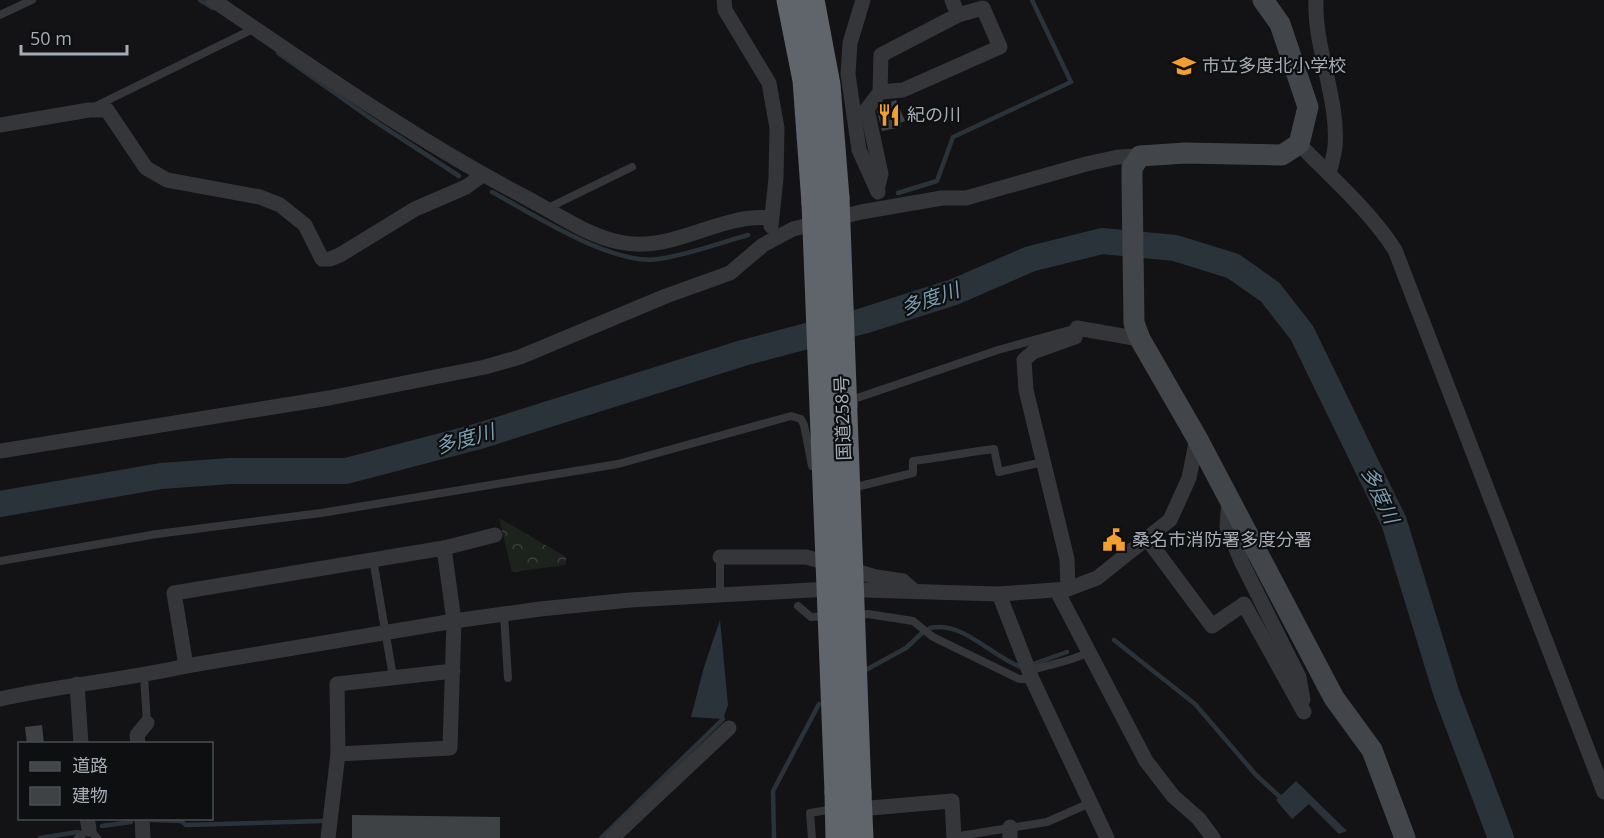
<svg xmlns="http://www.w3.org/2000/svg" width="1604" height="838" font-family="'Open Sans','Noto Sans JP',sans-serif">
<defs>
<pattern id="park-crowns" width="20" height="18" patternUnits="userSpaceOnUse" patternTransform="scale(1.5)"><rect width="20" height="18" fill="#1c231c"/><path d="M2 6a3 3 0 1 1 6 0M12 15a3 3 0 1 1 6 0" fill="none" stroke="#3a403b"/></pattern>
</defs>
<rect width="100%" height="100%" fill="#131315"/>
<path fill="url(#park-crowns)" d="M499,518L566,557V565L512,572Z"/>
<g fill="#2a3339">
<path d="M720,620L728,705L723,719L691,717L704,667Z"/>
<path d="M1296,781L1347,831L1339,834L1309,804L1292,819L1276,800Z"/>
</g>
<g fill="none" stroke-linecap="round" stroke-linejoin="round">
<g stroke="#2a3339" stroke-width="4.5">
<path d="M200,0L213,8"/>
<path d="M278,53L370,118L459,176"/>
<path d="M492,192C533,214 612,266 658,259C688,255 719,243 748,235"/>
<path d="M898,193L937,181L953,137L1071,82L1032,0"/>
<path d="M930,628C962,620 992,657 1021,667"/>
<path d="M1114,640L1195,704L1256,775L1280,797"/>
<path d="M1033,664L1067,652"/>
<path d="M864,671L906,648L922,633"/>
<path d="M151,820L181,821L186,825L322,821"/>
<path d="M102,826L131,822"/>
<path d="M40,838L78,832"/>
<path d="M601,838L723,719"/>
<path d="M774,838L773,791L819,704"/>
</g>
<path stroke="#2a3339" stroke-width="26" d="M0,504L161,476L230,471H346L476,437L743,353L863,321L954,292L1030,259L1102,241L1175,248L1233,266L1270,292L1302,333L1394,522L1447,695L1501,838"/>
</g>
<g fill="#3f4245">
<path d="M896,100L905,121L900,123L901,127L882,131L877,111L882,105Z"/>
<path d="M42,725L44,744H27L25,727Z"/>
<path d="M352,815L500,817V838H352Z"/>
</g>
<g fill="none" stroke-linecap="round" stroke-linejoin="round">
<g stroke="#34363a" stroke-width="8">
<path d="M0,15L32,0"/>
<path d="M96,106L255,28"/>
<path d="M546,209L632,167"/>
<path d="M854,406V399L998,350L1077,328"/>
<path d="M852,488L913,473V461C940,458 967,452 994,449L999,472L1043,462"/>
<path d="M373,559L393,677"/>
<path d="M0,561L157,534L321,513L618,464L791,416L801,419L804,425L812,466"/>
<path d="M720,596V557"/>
<path d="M798,606L811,617L828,616"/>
<path d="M504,615L508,678"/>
<path d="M855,615L868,614L913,621L933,637L1019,679H1032"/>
<path d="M1029,671C1050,664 1070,662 1089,652"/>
<path d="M144,676L147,723"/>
<path d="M953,837L1047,822L1090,803"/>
<path d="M78,838L89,829L97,838"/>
<path d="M812,838L810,813L834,809"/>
</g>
<g stroke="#34363a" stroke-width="15">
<path d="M213,0C315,69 416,140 525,197C555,213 586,235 619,242C673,254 718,213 770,218"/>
<path d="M724,0L725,10L769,83L777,128L776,178L771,226"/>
<path d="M863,0L850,43L848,74L859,150L878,192"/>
<path d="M952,0L958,15"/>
<path d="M1316,0C1314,48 1339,99 1335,147C1334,156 1331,165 1329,174"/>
<path d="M0,125L89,110H107L146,168L167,180L260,197L280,205L305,225L322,259H330L340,255L415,209L466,187L481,176"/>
<path d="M1299,144C1332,178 1369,210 1395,250L1604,792"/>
<path d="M877,190L881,174L867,109L880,92L881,55L958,15L983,8L1000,47L903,90L880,92"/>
<path d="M0,451L329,398L485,367L520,357L666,296L730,273L763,245L793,229L861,212L942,198H966L1086,164L1118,157L1140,156"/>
<path d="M1229,498L1227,527L1242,563L1299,677L1303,700"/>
<path d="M1148,540L1212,626L1244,604L1304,712"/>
<path d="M444,548L495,535"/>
<path d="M720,557H806L876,577L903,581L912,589"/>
<path d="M1068,589L1067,559L1026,390L1024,360L1033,352L1075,337L1077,328L1140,339"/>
<path d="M1057,591L1146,761L1173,796L1199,819L1213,838"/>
<path d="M999,594L1032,679L1107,838"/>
<path d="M186,666L174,593L444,548L454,621L450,748L338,754L328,838"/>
<path d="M77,684L81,744"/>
<path d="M0,699C62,685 125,680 186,666L454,621L540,609L630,600L829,589L999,594L1068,589L1097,578L1170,520L1189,478L1197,438"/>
<path d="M138,744L137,735L147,723"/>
<path d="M338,754L337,684L453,671"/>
<path d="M859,809L952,801L954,838"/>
<path d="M87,818L89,829"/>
<path d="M142,818L143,838"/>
<path d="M1010,827V838"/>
<path d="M612,838L729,728"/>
</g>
<path stroke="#42454a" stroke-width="21" d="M1263,0L1280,24L1308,107L1299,144L1282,155L1185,153L1140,156L1132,168V181L1134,323L1140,339L1197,438L1334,698L1372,750L1405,838"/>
<g stroke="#60646b" stroke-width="27">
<path d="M790,0L806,80L815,203"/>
<path d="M811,0L827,85L836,198"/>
<path d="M838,792L839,838"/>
<path d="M858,793L860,838"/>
</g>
<g stroke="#60646b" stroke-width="27">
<path d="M836,198L858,793"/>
<path d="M815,203L838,792"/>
</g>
</g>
<defs>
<g id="school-bare" transform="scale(1.8)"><path d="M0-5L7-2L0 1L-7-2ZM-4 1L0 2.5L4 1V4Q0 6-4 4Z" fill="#f29f2f" stroke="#0e0f10" stroke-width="2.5" paint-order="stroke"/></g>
<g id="restaurant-bare" transform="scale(1.8)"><path d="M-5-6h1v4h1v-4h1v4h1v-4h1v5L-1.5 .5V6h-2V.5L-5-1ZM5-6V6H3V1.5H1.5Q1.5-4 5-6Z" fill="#f29f2f" stroke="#0e0f10" stroke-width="2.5" paint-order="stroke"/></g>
<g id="civic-bare" transform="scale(1.8)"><path d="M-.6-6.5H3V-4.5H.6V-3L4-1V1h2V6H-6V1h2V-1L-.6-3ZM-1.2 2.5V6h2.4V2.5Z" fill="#f29f2f" stroke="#0e0f10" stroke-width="2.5" paint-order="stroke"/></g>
</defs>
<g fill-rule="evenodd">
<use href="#school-bare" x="1184" y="66"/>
<use href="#restaurant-bare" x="889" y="115"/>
<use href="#civic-bare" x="1114" y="540"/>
</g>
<g text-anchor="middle" stroke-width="4.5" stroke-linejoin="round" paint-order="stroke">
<g font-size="18" fill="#a5acb6" stroke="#0e0f10" text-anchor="start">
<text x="1202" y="72">市立多度北小学校</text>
<text x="907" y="121">紀の川</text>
<text x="1132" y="546">桑名市消防署多度分署</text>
</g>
<g font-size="18" fill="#a5acb6" stroke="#0e0f10">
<text transform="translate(843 418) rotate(-92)" y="6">国道258号</text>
</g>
<g font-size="20" font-style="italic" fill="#7b9db1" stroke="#0e0f10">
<text transform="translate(930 299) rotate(-19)" y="7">多度川</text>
<text transform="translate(465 439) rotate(-16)" y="7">多度川</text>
<text transform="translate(1380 495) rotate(65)" y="7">多度川</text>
</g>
</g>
<rect x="18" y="742" width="195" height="78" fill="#0e0f10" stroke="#4a4e52" stroke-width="1.5"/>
<rect x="30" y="762" width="30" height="9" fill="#42454a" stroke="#4a4e52" stroke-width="1.5"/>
<text x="72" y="772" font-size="18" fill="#a5acb6">道路</text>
<rect x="30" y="787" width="30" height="18" fill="#3f4245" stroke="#4a4e52" stroke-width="1.5"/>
<text x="72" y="802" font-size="18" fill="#a5acb6">建物</text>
<path d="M21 45v9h106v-9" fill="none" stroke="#a5acb6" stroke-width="3"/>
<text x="30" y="45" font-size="18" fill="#a5acb6" stroke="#0e0f10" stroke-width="4.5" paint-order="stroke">50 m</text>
</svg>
